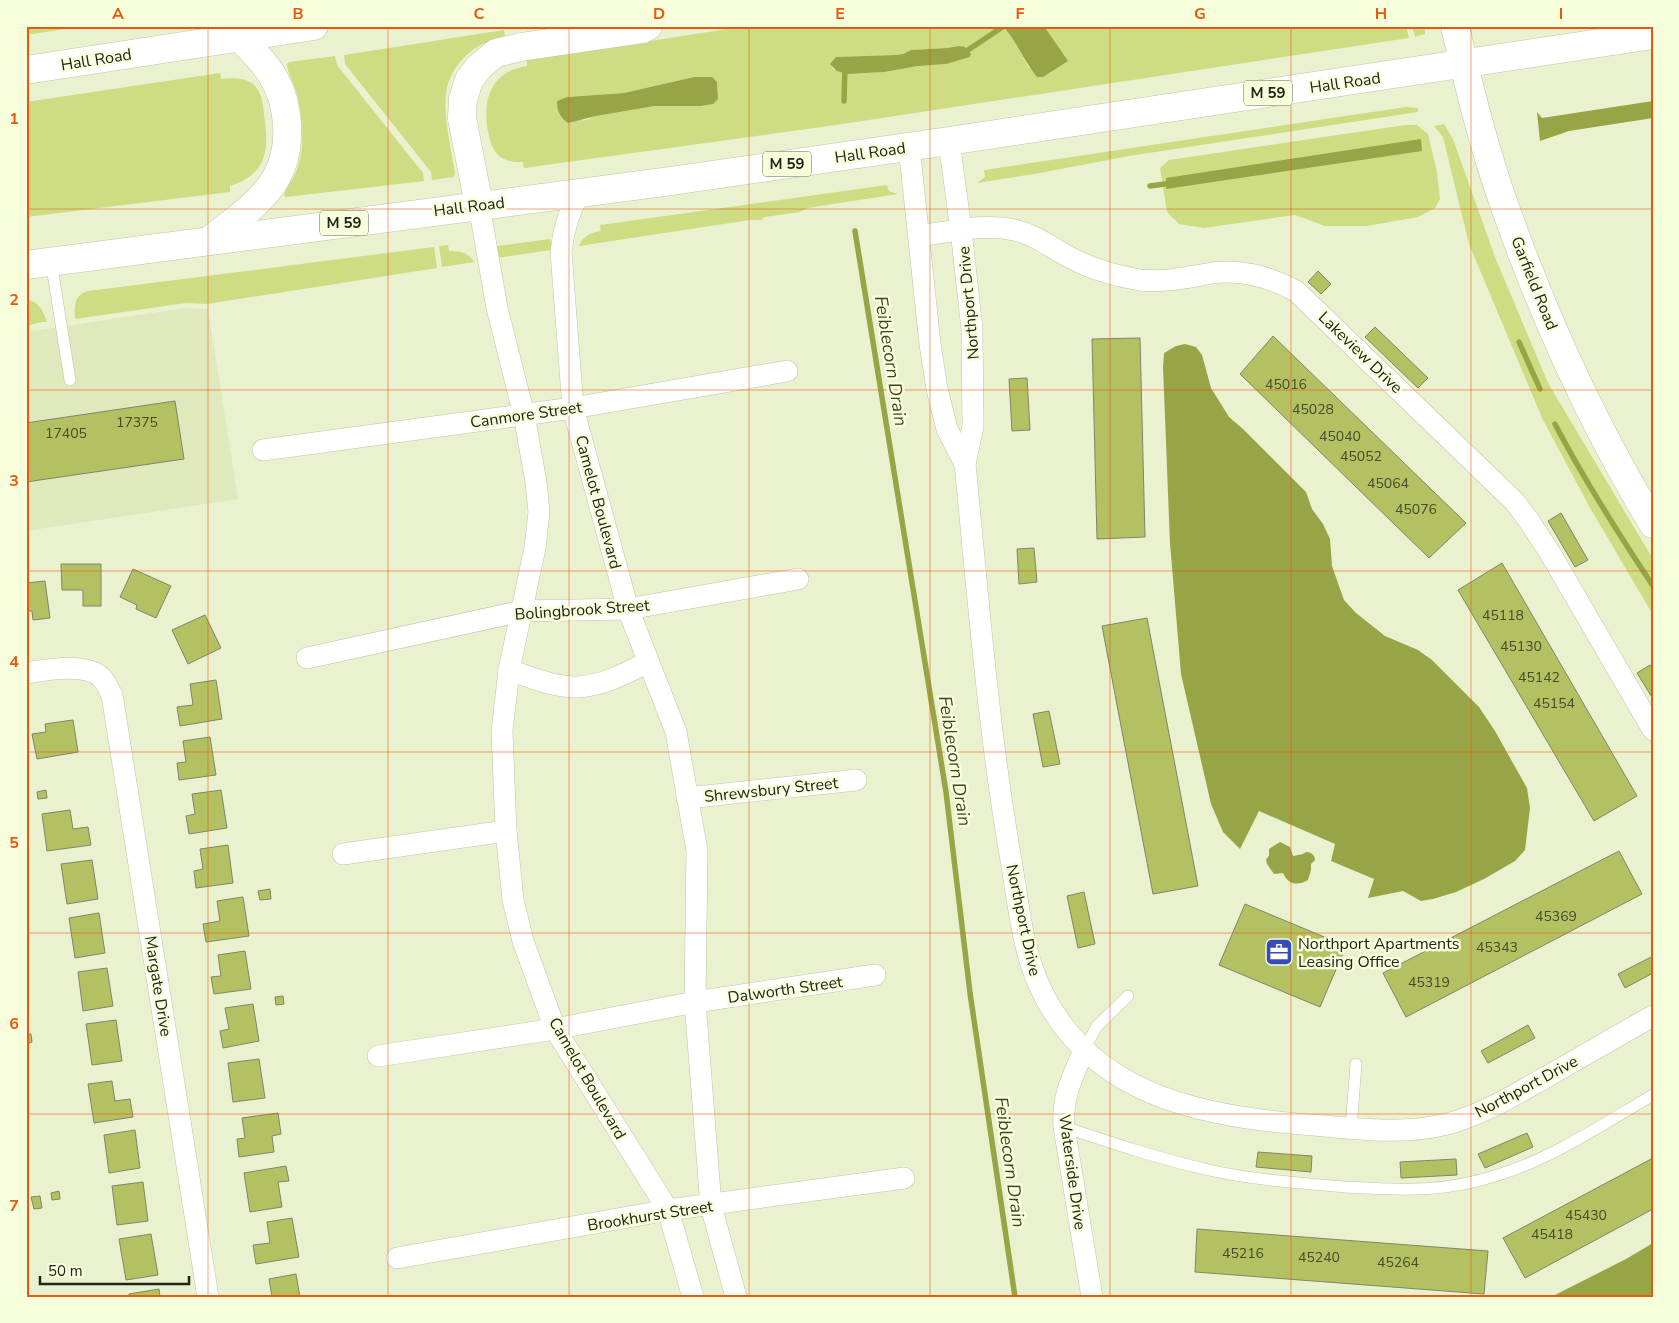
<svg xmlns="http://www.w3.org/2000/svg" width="1679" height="1323" font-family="'Nunito Sans',sans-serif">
<rect width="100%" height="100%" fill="#eaf1cf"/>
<path fill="#e0e8be" d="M185,308L208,309L238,499L26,531V332Z"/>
<g fill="#cedd83" fill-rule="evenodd">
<path d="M39,26H84L26,35V28Z"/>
<path d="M747,26H1003L1013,39L1029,68L1067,61L1044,26H1116L1121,28L1135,26H1406L1409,38L836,125L524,168L523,162C497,163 491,150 487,126C483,95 494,71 527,66V60ZM959,46L956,60C943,65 932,64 918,66C890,69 860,79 833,69L832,66L836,57L895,55L903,54L911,50L947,48ZM694,77L717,82L718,99L701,106H655L596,116L583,121L567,97L624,93Z"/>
<path d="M1412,26H1425V34L1415,37Z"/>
<path d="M504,30L505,36C476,42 450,63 446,94C443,117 452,151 455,174L453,177L432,180L431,172L345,64L344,55Z"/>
<path d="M335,56L337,65L423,173L424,181L286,197L284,196C286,187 293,180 296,172C306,147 302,123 298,98C296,87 287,73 287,64L289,62Z"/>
<path d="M220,73L221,79C232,78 245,77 254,85C262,93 263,104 264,114C269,149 268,174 230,186V192L26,217V102Z"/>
<path d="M1406,107L1418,108V112L1129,156L1040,173L977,183L985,177L984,170Z"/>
<path d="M1444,124L1453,139L1495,257L1548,383L1653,559V615L1589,506L1542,418L1469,244L1443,137L1434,126Z"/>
<path d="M1405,125H1417L1428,134L1437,172L1440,199L1435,208L1418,217L1367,226H1325L1295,215L1204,228L1179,224L1167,212L1160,168L1169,160Z"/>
<path d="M887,185L889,191L898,194L808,208L800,212L765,217L761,220H750L579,246C584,235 590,233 601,231L600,225Z"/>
<path d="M549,239L551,242V250L497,258L496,247L498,246Z"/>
<path d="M448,245L449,251C460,251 468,252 474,262L442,267L439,246Z"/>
<path d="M434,247L437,268L207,304L186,303L75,319C74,306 74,295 88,291Z"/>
<path d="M26,299C39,302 43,310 47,322C39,321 34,325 26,326Z"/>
</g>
<g fill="#97a546">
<path d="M1003,26H1044L1068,61L1043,77H1037C1024,61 1017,42 1003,26Z"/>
<path d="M959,46L965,47L971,54L970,57L946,64L918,66L884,72L847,74L837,71L830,64L836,57L895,55L903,54L911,50L947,48Z"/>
<path d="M694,77H712L717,82L718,99L713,104L701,106H655L596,116L568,123C560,117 557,111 557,101L567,97L624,93Z"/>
<path d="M1653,101V118L1569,131L1540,141L1537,112L1542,118Z"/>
<path d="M1421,139L1422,151L1166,189V178Z"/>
<path d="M1185,344L1196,347L1202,355L1211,388L1229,417L1243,429L1306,492L1312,509L1323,524L1330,539L1332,566L1344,600L1356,613L1385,636L1418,650L1432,660L1479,707L1495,731L1527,788L1530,808L1525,850L1515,861L1484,879L1456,892L1433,899L1421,901L1403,891L1368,898L1374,879L1331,861L1335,844L1259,811L1240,849L1223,832L1211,804L1181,674L1170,543L1163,367L1164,353L1176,346Z"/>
<path d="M1280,842L1290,847L1293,856L1303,854L1306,852C1311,852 1315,855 1315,860L1311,864V870L1308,880C1298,886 1288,885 1283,873L1274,874L1267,864L1266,859L1269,856V849Z"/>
<path d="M1653,1243V1297H1551L1626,1259Z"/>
</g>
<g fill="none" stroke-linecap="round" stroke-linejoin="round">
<g stroke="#97a546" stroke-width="5.5">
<path d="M960,52H965L1004,26"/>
<path d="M844,101L845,66"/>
<path d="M1150,186L1172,183"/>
<path d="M855,231L946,792L970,993L1015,1297"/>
<path d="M1519,342L1540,389"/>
<path d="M1555,424C1584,480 1618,533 1653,586"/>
</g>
</g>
<g fill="#b3c163" stroke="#808667">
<path d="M1318,271L1331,284L1321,294L1308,282Z"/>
<path d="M1375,327L1428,378L1418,388L1365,337Z"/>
<path d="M1273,336L1466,523L1429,558L1240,374Z"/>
<path d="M1140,338L1145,537L1097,539L1092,339Z"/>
<path d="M1027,378L1030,430L1012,431L1009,379Z"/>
<path d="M175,401L184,459L26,482V423Z"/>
<path d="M1561,513L1588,560L1575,567L1548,521Z"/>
<path d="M1034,548L1037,582L1019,584L1017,549Z"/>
<path d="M1502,563L1637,796L1594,821L1458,590Z"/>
<path d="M61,564H101V606H83V590H62Z"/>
<path d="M133,569L171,586L156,618L136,609L137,605L120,597Z"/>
<path d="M45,581L50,618L33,620L32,611H26V583Z"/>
<path d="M205,615L221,648L188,664L172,630Z"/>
<path d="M1147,618L1198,886L1153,894L1102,626Z"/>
<path d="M1650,665L1653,669V699L1637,673Z"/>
<path d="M216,680L222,719L180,726L177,707L193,705L190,684Z"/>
<path d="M1049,711L1060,764L1043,767L1033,714Z"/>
<path d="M73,720L78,752L37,759L32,734L46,732L45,724Z"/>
<path d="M210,737L216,775L179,780L177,763L186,762L183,741Z"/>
<path d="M46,790L47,798L38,799L37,792Z"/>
<path d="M221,790L227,828L189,834L186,816L195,814L192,794Z"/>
<path d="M70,810L73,829L88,827L91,845L47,851L42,814Z"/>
<path d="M228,845L233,883L196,888L194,871L203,869L200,849Z"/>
<path d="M1619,851L1642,894L1406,1017L1383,973Z"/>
<path d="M92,860L98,899L67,904L61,864Z"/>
<path d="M270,889L271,899L260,900L258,891Z"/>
<path d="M1084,892L1095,944L1078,948L1067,896Z"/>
<path d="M243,897L249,936L206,942L203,924L220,921L217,901Z"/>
<path d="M1245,904L1346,946L1320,1007L1219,965Z"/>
<path d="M99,913L105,953L75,958L69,918Z"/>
<path d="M245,951L251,989L214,994L211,977L221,976L218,955Z"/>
<path d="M1653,956V973L1625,988L1618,974Z"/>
<path d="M107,968L113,1006L83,1011L78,972Z"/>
<path d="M283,996L284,1004L276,1005L275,997Z"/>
<path d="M253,1004L259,1041L223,1048L220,1031L229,1029L225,1008Z"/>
<path d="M116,1020L122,1061L92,1065L86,1024Z"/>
<path d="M1528,1025L1535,1038L1488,1063L1481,1051Z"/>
<path d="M26,1034H31L32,1042L26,1044Z"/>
<path d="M259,1059L265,1098L233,1102L228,1063Z"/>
<path d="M112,1081L115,1101L130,1099L133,1117L94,1123L88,1084Z"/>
<path d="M278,1113L281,1134L272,1136L274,1152L239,1157L237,1139L245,1138L242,1118Z"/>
<path d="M135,1130L140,1168L109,1173L104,1135Z"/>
<path d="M1527,1133L1533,1147L1485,1168L1478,1154Z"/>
<path d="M1258,1152L1312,1156L1311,1172L1256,1167Z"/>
<path d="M1653,1158V1209L1525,1278L1503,1238Z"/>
<path d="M1456,1159L1457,1175L1401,1178L1400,1162Z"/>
<path d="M286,1166L289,1181L278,1182L282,1207L250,1212L244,1173Z"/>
<path d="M143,1182L148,1221L117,1225L112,1186Z"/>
<path d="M59,1191L60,1199L52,1200L51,1193Z"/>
<path d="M40,1196L42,1208L34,1209L31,1197Z"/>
<path d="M292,1218L299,1257L256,1264L253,1245L270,1243L267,1222Z"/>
<path d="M1197,1229L1488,1251L1484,1294L1195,1272Z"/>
<path d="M151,1234L158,1275L126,1280L119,1239Z"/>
<path d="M296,1274L300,1297H272L269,1279Z"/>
<path d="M159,1289L160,1297H129V1294Z"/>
</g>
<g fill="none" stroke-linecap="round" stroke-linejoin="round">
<g stroke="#bfc6a5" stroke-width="12">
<g id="lane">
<path d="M51,261L70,380"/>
<path d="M1084,1050L1097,1026L1128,996"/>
<path d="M1064,1127C1112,1143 1160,1159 1209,1170C1253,1180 1300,1183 1345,1187C1401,1190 1443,1193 1498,1175C1553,1158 1603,1124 1653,1095"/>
<path d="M1351,1128L1356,1064"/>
</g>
</g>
<g stroke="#bfc6a5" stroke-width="22">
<g id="street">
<path d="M949,141L961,230L972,329L973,426L965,464C978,596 988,729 1011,860C1018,901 1022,947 1039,985C1091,1101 1212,1118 1325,1126C1365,1130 1408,1134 1447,1124C1481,1115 1511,1097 1541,1080C1578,1059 1615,1037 1653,1016"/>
<path d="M909,146L930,344L937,389L947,429L965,464"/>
<path d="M579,193C569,212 563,230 561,252L573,408L628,609L676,732L697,851L695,1002L711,1206L736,1297"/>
<path d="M479,205L497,308L524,415L536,482L539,512L535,548L509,670L502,731L506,831L513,900L523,941L555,1029L668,1210L693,1297"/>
<path d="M919,236C950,232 983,223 1014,230C1037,235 1054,250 1075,260C1096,271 1117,276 1140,280C1164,283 1188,277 1212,273C1243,269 1269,277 1296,291L1515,502L1529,521L1550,553L1653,730"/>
<path d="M263,450L573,408L787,371"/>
<path d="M307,658L522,611L628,609L798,579"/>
<path d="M509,670C530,677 553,687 576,687C602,686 625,674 648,662"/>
<path d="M26,673C47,670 85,662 102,678C106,683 109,690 112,695L208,1297"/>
<path d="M687,798L856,780"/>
<path d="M343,854L506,831"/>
<path d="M1084,1050C1072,1078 1062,1096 1064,1127L1092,1297"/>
<path d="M378,1056L555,1029L695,1002L875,975"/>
<path d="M397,1258L668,1210L904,1178"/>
</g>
</g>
<g stroke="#bfc6a5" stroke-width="29">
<path id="secondary" d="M1455,26C1467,80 1481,135 1498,187C1538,304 1589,418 1653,524"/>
</g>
<g stroke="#bfc6a5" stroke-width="29">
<g id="highway">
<path d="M26,70L314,26"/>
<path d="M479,205L462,118L463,99L469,80L480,66L496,53L521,47L643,29L648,26"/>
<path d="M209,241C232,222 261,204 276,178C293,148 290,104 272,75C263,60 251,49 239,37"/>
<path d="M26,265L664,182L949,141L1653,35"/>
</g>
</g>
<use href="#lane" stroke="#fff" stroke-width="11"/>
<use href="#street" stroke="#fff" stroke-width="21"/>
<use href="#secondary" stroke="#fff" stroke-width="28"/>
<use href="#highway" stroke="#fff" stroke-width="28"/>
</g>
<path fill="none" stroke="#e8590c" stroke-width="1" stroke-opacity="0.55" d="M208,26V1297M388,26V1297M569,26V1297M749,26V1297M930,26V1297M1110,26V1297M1291,26V1297M1471,26V1297M26,209H1653M26,390H1653M26,571H1653M26,752H1653M26,933H1653M26,1114H1653"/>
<defs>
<g id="office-square" transform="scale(1.4375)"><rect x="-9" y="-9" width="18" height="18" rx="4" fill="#394abd" stroke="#f7fedc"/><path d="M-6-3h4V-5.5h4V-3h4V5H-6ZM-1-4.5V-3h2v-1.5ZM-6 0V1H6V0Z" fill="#fff"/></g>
</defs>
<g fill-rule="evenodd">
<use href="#office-square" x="1279" y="952"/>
</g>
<g text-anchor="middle" stroke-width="5" stroke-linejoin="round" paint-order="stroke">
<g font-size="14" fill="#464b2a">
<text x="1286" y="389">45016</text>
<text x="1313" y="414">45028</text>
<text x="137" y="427">17375</text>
<text x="66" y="438">17405</text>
<text x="1340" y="441">45040</text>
<text x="1361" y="461">45052</text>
<text x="1388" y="488">45064</text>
<text x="1416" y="514">45076</text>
<text x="1503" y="620">45118</text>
<text x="1521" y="651">45130</text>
<text x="1539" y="682">45142</text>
<text x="1554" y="708">45154</text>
<text x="1556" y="921">45369</text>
<text x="1497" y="952">45343</text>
<text x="1429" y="987">45319</text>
<text x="1586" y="1220">45430</text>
<text x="1552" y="1239">45418</text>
<text x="1243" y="1258">45216</text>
<text x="1319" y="1262">45240</text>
<text x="1398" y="1267">45264</text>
</g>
<g fill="#f7fedc" stroke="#616552" stroke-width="1">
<rect x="1244" y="80.5" width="48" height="25" rx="4"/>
<rect x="763" y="151.5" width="48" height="25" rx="4"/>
<rect x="320" y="210.5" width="48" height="25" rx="4"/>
</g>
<g font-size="15" font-weight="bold" fill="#212417">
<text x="1268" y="98">M 59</text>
<text x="787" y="169">M 59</text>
<text x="344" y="228">M 59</text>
</g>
<g font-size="16" fill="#212417" stroke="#f7fedc">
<text transform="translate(96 59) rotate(-9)" y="6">Hall Road</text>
<text transform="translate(1345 82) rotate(-8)" y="6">Hall Road</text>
<text transform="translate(870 152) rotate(-8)" y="6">Hall Road</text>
<text transform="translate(469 206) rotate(-7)" y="6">Hall Road</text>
<text transform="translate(1535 283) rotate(68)" y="6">Garfield Road</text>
<text transform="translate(968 303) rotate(-95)" y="6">Northport Drive</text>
<text transform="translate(1361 352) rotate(44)" y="6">Lakeview Drive</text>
<text transform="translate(526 414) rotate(-8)" y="6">Canmore Street</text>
<text transform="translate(599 502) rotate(75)" y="6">Camelot Boulevard</text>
<text transform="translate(582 609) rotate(-4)" y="6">Bolingbrook Street</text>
<text transform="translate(771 789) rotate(-6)" y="6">Shrewsbury Street</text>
<text transform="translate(1024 920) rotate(78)" y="6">Northport Drive</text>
<text transform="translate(159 986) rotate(81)" y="6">Margate Drive</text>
<text transform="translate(785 989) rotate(-8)" y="6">Dalworth Street</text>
<text transform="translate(588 1078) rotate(60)" y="6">Camelot Boulevard</text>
<text transform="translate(1526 1086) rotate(-28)" y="6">Northport Drive</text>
<text transform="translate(1073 1172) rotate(82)" y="6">Waterside Drive</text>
<text transform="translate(650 1215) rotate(-9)" y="6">Brookhurst Street</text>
</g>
<g font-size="16" fill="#212417" stroke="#f7fedc" text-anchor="start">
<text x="1298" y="949">Northport Apartments<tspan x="1298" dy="18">Leasing Office</tspan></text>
</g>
<g font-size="18" font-style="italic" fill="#3e441c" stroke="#f7fedc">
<text transform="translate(891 361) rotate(81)" y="6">Feiblecorn Drain</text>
<text transform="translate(955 761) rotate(81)" y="6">Feiblecorn Drain</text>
<text transform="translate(1010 1162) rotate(82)" y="6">Feiblecorn Drain</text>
</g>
</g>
<rect width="1679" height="1323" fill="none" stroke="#f7fedc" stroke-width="55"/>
<path d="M40 1276v8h149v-8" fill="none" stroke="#212417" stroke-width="2.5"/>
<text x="48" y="1276" font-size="15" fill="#212417" stroke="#f7fedc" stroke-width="4" paint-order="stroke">50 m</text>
<rect x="28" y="28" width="1624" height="1268" fill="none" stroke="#e8590c" stroke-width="2"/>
<g font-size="16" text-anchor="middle" font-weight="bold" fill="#e8590c">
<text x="118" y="19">A</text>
<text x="298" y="19">B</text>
<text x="479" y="19">C</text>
<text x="659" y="19">D</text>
<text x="840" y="19">E</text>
<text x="1020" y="19">F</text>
<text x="1200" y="19">G</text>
<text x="1381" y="19">H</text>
<text x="1561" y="19">I</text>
<text x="14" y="124">1</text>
<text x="14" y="305">2</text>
<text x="14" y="486">3</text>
<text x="14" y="667">4</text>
<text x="14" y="848">5</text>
<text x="14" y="1029">6</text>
<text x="14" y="1211">7</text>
</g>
</svg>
